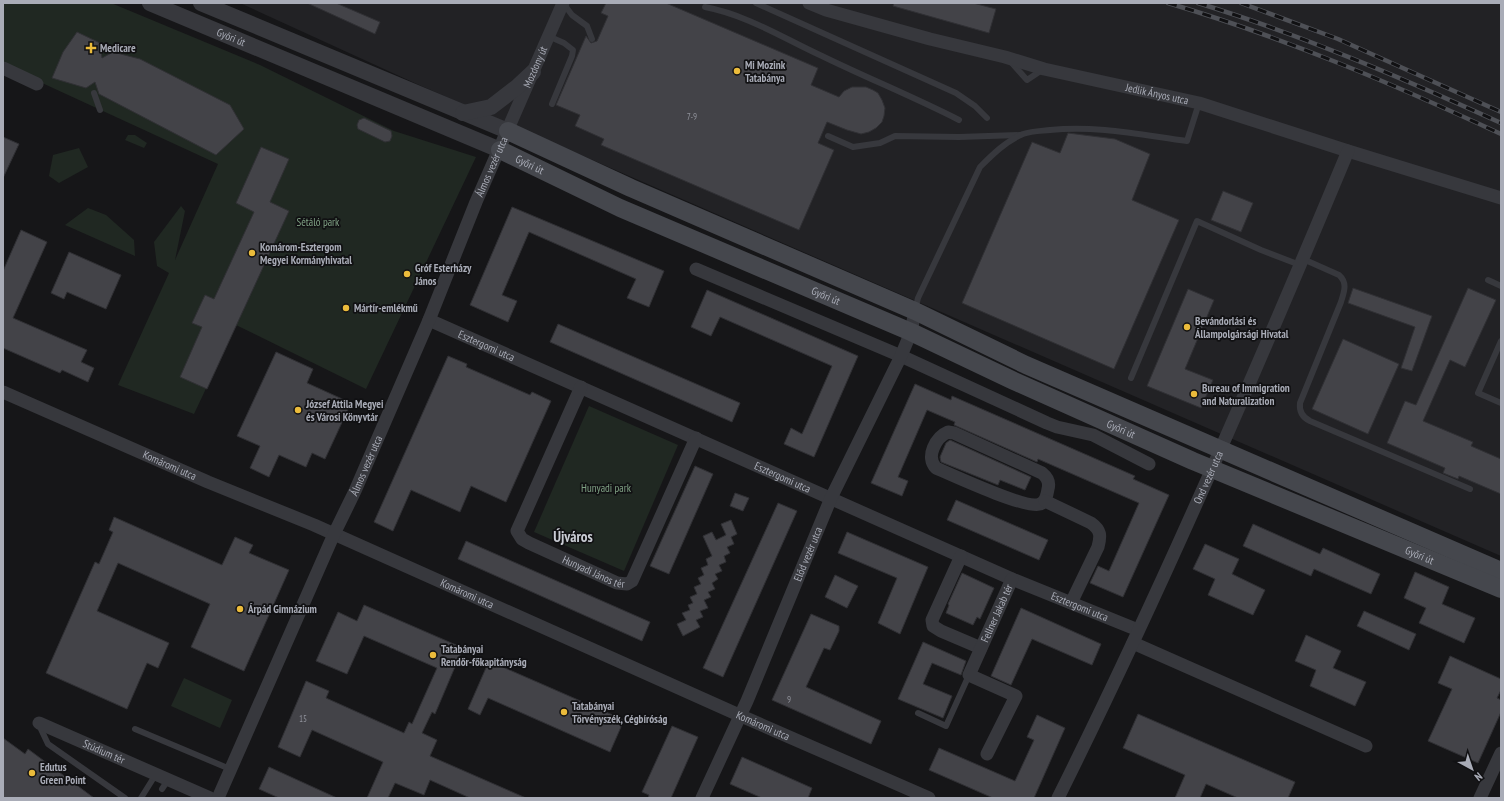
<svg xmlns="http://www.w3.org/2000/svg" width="1504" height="801" font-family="'PT Sans Narrow',sans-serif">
<rect width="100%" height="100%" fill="#161618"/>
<path fill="#222225" d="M240,3H1501V556L558,145L419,85Z"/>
<g fill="#202822">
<path d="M3,3H111L260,65L394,131L476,157L366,389L236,325L194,414L118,385L169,273L157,266L154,242L181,206L185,211L175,260L218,164L3,65Z"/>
<path d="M128,135H135L147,143L144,148L125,140Z"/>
<path d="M79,148L88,167L59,183L49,176L53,155Z"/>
<path d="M88,208L106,215L134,240L135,256L65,225Z"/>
<path d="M589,406L678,445L624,571L534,532Z"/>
<path d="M184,678L232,700L220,728L171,706Z"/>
</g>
<g fill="#434348" stroke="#303034">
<path d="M307,3H336L380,22L375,34Z"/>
<path d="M606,3H666L818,68L811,85L839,97L844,91L852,87H866L873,90L878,93L882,100L885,108L884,116L882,122L876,128L869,132L861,134L847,130L827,122L818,143L834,150L799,230L601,145L604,139L575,126L580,115L556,105L586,36L591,43L597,41L608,16L601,13Z"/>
<path d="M894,3H973L996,9L989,33L893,6Z"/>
<path d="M77,32L100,43L102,58L113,52L140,59L230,105L244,129L216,155L99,94L95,82L86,88L52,78L63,52Z"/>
<path d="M364,118L391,131L392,136L390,141L385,142L358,129L357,125L359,120Z"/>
<path d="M1068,133L1115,139L1150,154L1132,200L1179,220L1114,369L962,303L1032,142L1060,153Z"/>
<path d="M3,137L19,144L3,178Z"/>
<path d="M261,147L289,159L270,202L289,211L207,389L180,377L202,327L192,323L205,295L214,299L254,212L236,203Z"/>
<path d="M1223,191L1253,203L1241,232L1211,220Z"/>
<path d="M512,207L664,271L649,307L627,298L636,279L529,232L502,295L517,301L508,322L470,305Z"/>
<path d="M21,230L47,242L13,318L87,350L81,362L94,368L88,382L62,370L60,373L3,348V271Z"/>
<path d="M69,252L121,275L106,309L67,292L64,299L51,293Z"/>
<path d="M1353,288L1432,316L1412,371L1401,368L1415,327L1348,303Z"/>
<path d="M1468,288L1496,300L1465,367L1450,360L1423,421L1473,442L1471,446L1501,459V494L1459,476L1458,479L1443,473L1445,468L1387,443L1405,401L1416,405Z"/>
<path d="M1188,289L1214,300L1185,369L1213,380L1201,408L1147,386Z"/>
<path d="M707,290L858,356L814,457L784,444L791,428L802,434L832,366L720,317L711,336L691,327Z"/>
<path d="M558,324L740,403L732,422L550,342Z"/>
<path d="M1343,339L1399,364L1368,434L1312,409Z"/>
<path d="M276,352L313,369L307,383L351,403L325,459L312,453L306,467L279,455L269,477L250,468L260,446L237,436Z"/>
<path d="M448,356L467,364L466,367L530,395L532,392L551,401L506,502L471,486L460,512L411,490L393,531L374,522Z"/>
<path d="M915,384L951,400L952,396L1135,476L1133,479L1169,495L1123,597L1090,583L1098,566L1109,571L1139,503L1038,459L1037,462L954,425L955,422L927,410L898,477L908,481L902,496L871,483Z"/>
<path d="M950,440L1031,477L1025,490L1000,480L998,485L941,462L940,457L946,443Z"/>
<path d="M695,466L713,474L669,574L650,566Z"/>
<path d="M735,493L749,498L743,511L730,506Z"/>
<path d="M956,500L1048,540L1039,560L947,520Z"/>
<path d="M778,503L797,511L723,677L703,668Z"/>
<path d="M114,517L222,565L235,537L253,545L249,553L289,570L244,671L191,647L210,604L118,563L97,611L169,643L158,668L147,663L127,709L46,673L95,562L99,564L113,532L109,530Z"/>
<path d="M731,520L737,534L731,537L734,544L727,547L730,553L724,556L726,562L719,565L722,571L715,574L718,579L712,583L715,589L708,592L711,597L704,600L708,608L700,611L703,617L696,620L700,627L683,636L677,624L686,620L682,613L690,610L688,605L693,603L690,597L697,594L694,587L701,584L698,578L704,575L701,568L708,565L706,559L712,556L703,536L712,532L716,540L726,535L721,524Z"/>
<path d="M1253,524L1320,554L1323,548L1380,574L1371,594L1314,569L1311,576L1243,546Z"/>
<path d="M847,532L928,567L900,634L878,623L897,578L838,553Z"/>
<path d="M466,541L650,622L642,641L458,559Z"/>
<path d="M1205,544L1239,559L1232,574L1265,590L1253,615L1208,595L1215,579L1193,569Z"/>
<path d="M1415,572L1449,587L1442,604L1475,618L1464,643L1419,623L1426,608L1404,598Z"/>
<path d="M962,573L994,588L980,619L977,617L973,625L946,613L949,605L948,604Z"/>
<path d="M835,575L858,586L847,608L825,597Z"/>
<path d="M364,605L463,648L435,714L432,712L422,733L437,740L430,756L526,798H470L430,780L424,795L395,783L388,798H367L383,762L312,730L300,757L278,747L306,681L329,691L326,698L404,733L409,722L412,724L437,668L364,636L347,674L316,661L338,612L357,621Z"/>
<path d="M1021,608L1101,644L1092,665L1032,639L1011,685L991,676Z"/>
<path d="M1364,611L1416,634L1409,650L1357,626Z"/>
<path d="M811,614L839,626V631L830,650L824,648L806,687L881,721L871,744L772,700Z"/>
<path d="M1306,635L1341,651L1333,668L1366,682L1355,706L1310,686L1316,670L1295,661Z"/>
<path d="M923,642L966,661L961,675L932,663L923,684L952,696L943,718L898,699Z"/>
<path d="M1450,656L1501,679V690L1497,698L1501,700V712L1478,763L1428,741L1452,689L1438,683Z"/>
<path d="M489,661L624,720L610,752L488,698L480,715L468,709Z"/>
<path d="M1138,714L1295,782L1288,798H1238L1206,784L1200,798H1175L1185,775L1123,748Z"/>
<path d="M1037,715L1065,728L1034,798H993L929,770L939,748L1015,781L1034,740L1027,737Z"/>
<path d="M672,726L698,737L671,798H648L649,795L642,792Z"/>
<path d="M3,738L25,754L28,749L94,798H3Z"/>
<path d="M742,757L812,788L808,798H762L730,784Z"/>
<path d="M269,767L337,798H279L259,789Z"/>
</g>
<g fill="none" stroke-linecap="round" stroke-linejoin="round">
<g stroke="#37383d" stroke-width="6">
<path d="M563,3L572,15L587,26L592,39"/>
<path d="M756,3L956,93L975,106L987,118"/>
<path d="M705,7C747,15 783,38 822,56C867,78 914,97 959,120"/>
<path d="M548,36L564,43L573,50L572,56L552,104"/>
<path d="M1011,62L1027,80L1042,70"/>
<path d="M94,93L100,110"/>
<path d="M828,136L853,147L880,143L895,136L959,137L1020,135"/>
<path d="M1303,259L1339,275C1348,283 1344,292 1341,302L1300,403C1299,411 1302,417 1310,421L1470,489"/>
<path d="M1488,280L1501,286"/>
<path d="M915,310L918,298L980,167C992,155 1006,141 1023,134C1032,131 1041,131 1050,130C1096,125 1142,135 1187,141L1199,103"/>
<path d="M1501,341L1478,393L1501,403"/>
<path d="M1131,378L1197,221L1261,250L1300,265"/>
<path d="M918,713L946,726L969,675"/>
<path d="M39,725L48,744L125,798"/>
<path d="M135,729L230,769"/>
<path d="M162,789L168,780"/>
<path d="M141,798L156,774"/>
</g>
<g stroke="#37383d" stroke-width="13">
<path id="s1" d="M809,3L826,10L930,39L1005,57L1044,69L1199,103L1348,151L1501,198"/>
<path d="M3,68L37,84"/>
<path d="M696,269L901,356L1047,423L1057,427L1093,435L1149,464"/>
<path id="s2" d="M429,320L1012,579L1138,630"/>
<path id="s3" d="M581,387L517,531L522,539L529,543L617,583L627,584L632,581L696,438"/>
<path id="s4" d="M3,392L208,482L314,525L739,715L929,798"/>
<path d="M948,432L954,433L1042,473C1047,477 1050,482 1048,489C1047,495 1046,502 1040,504C1028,510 952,475 936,468C925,457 936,437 948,432Z"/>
<path d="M1045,501L1091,523C1101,530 1101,536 1098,547L1071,603"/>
<path d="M961,556L932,620L933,626L941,631L981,648"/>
<path d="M1133,643L1366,746"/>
<path id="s5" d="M39,723L210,798"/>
<path id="s6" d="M987,754L1016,696L969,675L1012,579"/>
<path id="s7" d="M218,798L334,534L355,491L429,320L476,202L563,3"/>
<path id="s8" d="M702,798L747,701L831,498L901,356L911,332L915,311"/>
<path id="s9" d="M1058,798C1163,587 1257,369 1348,151"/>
<path d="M1480,798L1501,753"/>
</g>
<g stroke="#37383d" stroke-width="16">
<path id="s10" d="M150,3L500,150"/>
<path d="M201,3L508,131"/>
<path d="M463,113L491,107L517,87L533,72"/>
</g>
<g stroke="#45474d" stroke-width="18">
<path d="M508,131L631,188L915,311L1026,365L1501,571"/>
<path id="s11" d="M500,150L620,208L911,332L1014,381L1193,461L1501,589"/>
</g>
<g stroke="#4e5056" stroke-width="4.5">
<g id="rail">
<path d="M1168,3C1283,37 1393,84 1501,134"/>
<path d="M1198,3C1302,35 1402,78 1501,123"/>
<path d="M1241,3L1338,39L1501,112"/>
</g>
</g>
<use href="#rail" stroke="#111113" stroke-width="3" stroke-dasharray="9" stroke-linecap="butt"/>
</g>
<g fill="#ebbb3b" stroke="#111113" stroke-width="1.5">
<path d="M89 42h4v4h4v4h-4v4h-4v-4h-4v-4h4z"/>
<circle cx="737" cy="71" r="4"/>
<circle cx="252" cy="253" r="4"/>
<circle cx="407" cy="274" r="4"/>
<circle cx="346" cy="308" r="4"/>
<circle cx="1187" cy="327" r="4"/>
<circle cx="1194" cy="394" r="4"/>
<circle cx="298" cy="410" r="4"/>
<circle cx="240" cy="609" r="4"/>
<circle cx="433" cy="655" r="4"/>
<circle cx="564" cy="712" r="4"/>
<circle cx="32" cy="773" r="4"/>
</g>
<g text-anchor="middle" stroke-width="3.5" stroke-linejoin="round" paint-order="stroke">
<g font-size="9" fill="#90929b">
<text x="692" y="120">7-9</text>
<text x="789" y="703">9</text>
<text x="303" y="722">15</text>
</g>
<g font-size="11" fill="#a9acb7" stroke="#111113">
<text dy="4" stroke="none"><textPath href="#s10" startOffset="88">Győri út</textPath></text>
<text dy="4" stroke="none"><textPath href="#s7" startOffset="797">Mozdony út</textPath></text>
<text dy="4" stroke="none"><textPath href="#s1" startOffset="360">Jedlik Ányos utca</textPath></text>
<text dy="4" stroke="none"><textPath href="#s11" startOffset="33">Győri út</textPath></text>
<text dy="4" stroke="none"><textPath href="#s7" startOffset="688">Álmos vezér utca</textPath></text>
<text dy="4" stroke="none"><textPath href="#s11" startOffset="357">Győri út</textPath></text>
<text dy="4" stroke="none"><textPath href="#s2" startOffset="63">Esztergomi utca</textPath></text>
<text dy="4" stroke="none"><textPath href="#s11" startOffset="681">Győri út</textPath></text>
<text dy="4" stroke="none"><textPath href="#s4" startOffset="182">Komáromi utca</textPath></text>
<text dy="4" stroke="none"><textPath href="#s7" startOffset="364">Álmos vezér utca</textPath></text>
<text dy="4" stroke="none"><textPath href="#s2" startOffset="387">Esztergomi utca</textPath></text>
<text dy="4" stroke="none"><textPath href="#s9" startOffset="354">Ond vezér utca</textPath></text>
<text dy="4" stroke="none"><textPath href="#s8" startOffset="266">Előd vezér utca</textPath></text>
<text dy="4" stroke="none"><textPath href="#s11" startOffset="1005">Győri út</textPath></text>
<text dy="4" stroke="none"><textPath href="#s3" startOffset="246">Hunyadi János tér</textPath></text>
<text dy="4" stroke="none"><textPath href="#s4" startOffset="506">Komáromi utca</textPath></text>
<text dy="4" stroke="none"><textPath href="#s2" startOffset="711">Esztergomi utca</textPath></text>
<text dy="4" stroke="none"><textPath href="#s6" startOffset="184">Fellner Jakab tér</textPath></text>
<text dy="4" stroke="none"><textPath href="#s4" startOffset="830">Komáromi utca</textPath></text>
<text dy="4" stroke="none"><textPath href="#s5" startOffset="71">Stúdium tér</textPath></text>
</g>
<g font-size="11" font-weight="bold" fill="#a9acb7" stroke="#111113" text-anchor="start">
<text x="100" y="52">Medicare</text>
<text x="745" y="69">Mi Mozink<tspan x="745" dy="13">Tatabánya</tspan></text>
<text x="260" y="251">Komárom-Esztergom<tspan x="260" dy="13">Megyei Kormányhivatal</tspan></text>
<text x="415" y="272">Gróf Esterházy<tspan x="415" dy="13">János</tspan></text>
<text x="354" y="312">Mártír-emlékmű</text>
<text x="1195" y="325">Bevándorlási és<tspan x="1195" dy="13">Állampolgársági Hivatal</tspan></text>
<text x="1202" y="392">Bureau of Immigration<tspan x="1202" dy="13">and Naturalization</tspan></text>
<text x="306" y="408">József Attila Megyei<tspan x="306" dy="13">és Városi Könyvtár</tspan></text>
<text x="248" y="613">Árpád Gimnázium</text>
<text x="441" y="653">Tatabányai<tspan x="441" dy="13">Rendőr-főkapitányság</tspan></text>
<text x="572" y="710">Tatabányai<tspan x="572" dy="13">Törvényszék, Cégbíróság</tspan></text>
<text x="40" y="771">Edutus<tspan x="40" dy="13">Green Point</tspan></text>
</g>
<g font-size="11" fill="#80a285" stroke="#111113">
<text x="318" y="226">Sétáló park</text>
<text x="606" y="492">Hunyadi park</text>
</g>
<g font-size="15" font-weight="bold" fill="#c9ccd4" stroke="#111113">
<text x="573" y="542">Újváros</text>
</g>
</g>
<rect width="1504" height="801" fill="none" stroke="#a9acb7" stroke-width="8"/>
<g transform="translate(1472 769) rotate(140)" stroke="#111113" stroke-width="3" paint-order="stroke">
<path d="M0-3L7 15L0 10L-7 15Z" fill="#a9acb7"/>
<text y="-6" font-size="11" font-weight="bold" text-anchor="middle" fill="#a9acb7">N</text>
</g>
</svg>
